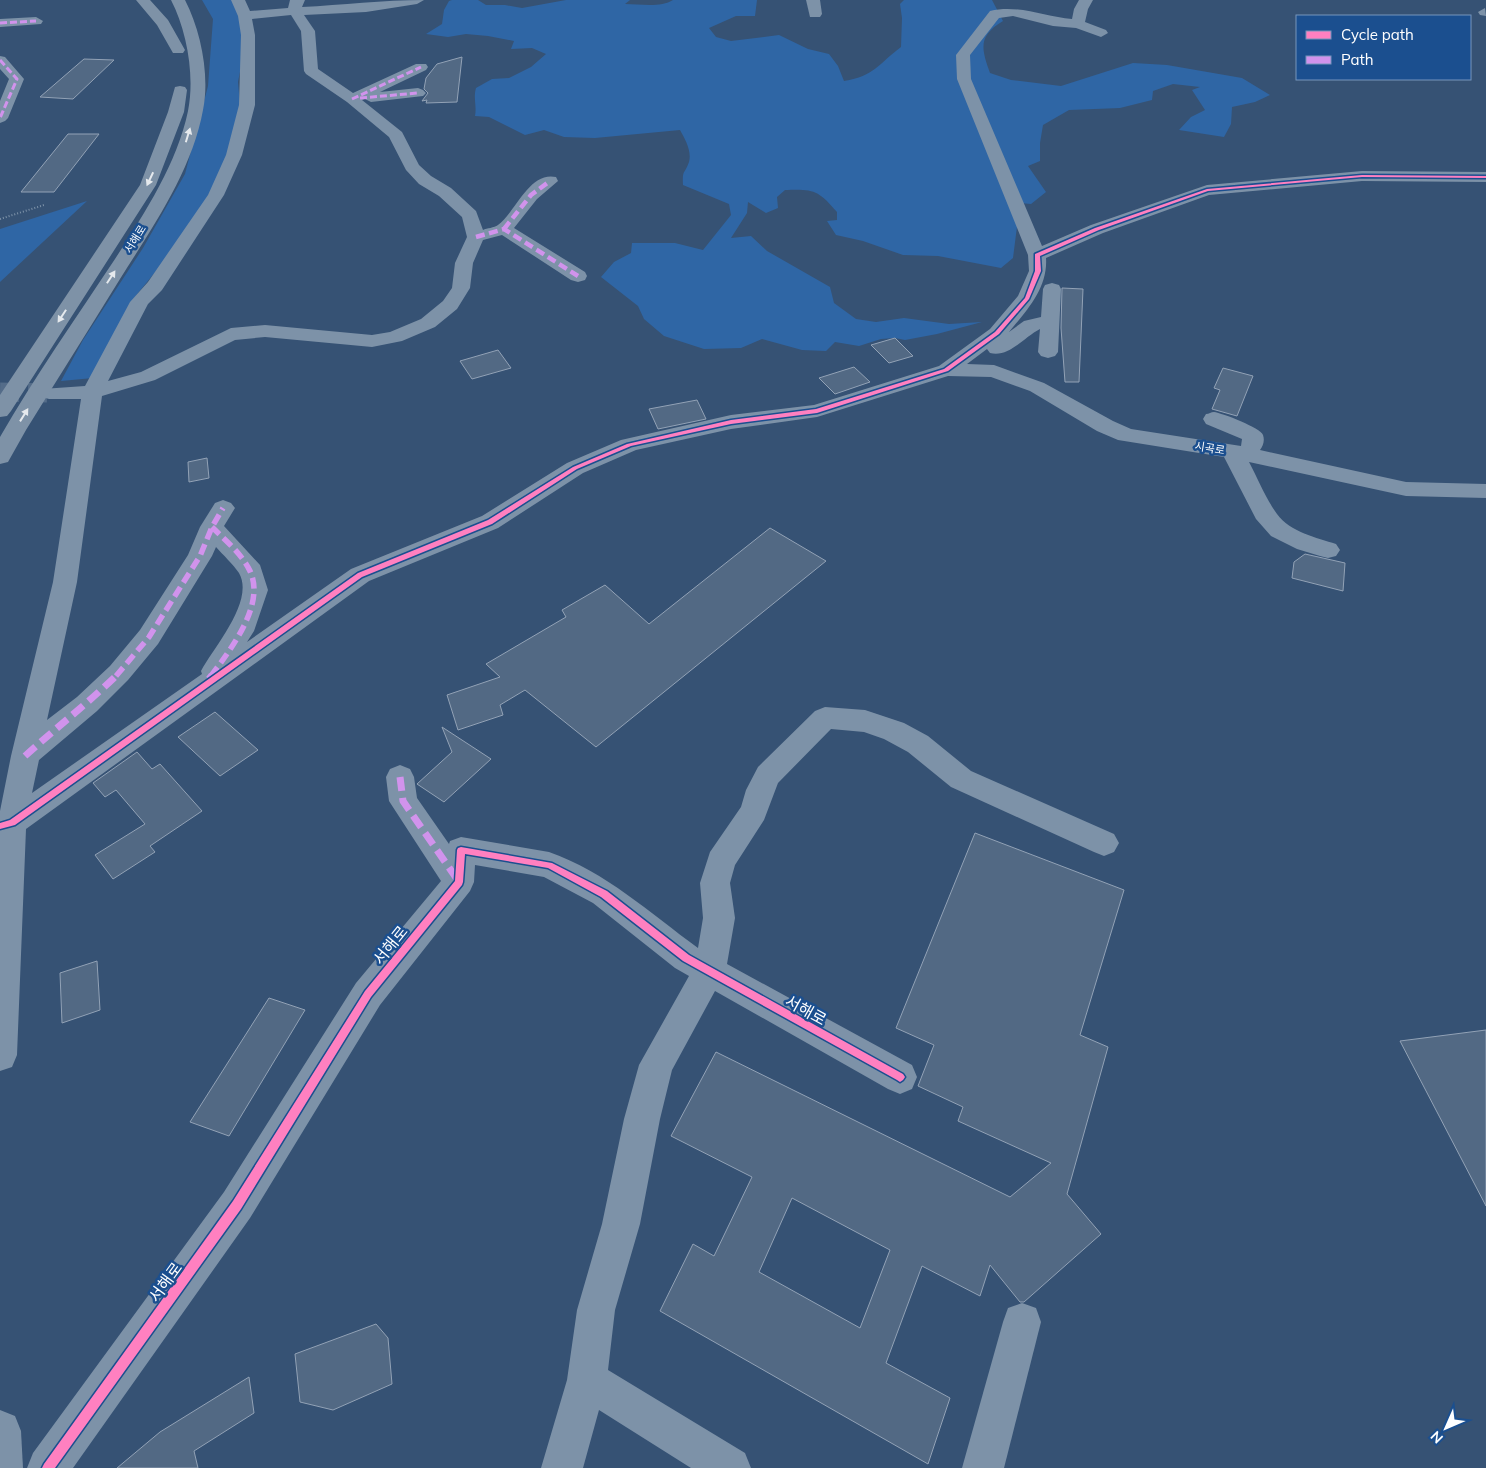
<svg xmlns="http://www.w3.org/2000/svg" width="1486" height="1468" font-family="Mulish,'Noto Sans KR',sans-serif">
<rect width="100%" height="100%" fill="#365274"/>
<g fill="#2f66a5">
<path d="M202,0H234L240,12L243,56L238,82L240,105L228,163L196,216L165,260L134,298L93,378L61,381L83,340L143,248L185,174L208,86L213,19Z"/>
<path d="M452,0H478L486,5H505L522,8L566,0H630L625,4C639,4 661,8 673,0H757L755,16H736L709,28L716,37L731,41L779,35L808,49L829,54L838,66L844,81C875,76 878,64 901,47L902,18L900,4L904,0H992L1003,21C978,36 981,48 990,73L1011,80L1061,86L1133,63L1167,65L1242,78L1270,95L1255,102L1232,107L1231,124L1224,137L1179,130L1191,117L1205,110L1192,90L1200,87L1173,84L1153,91L1152,100L1120,108L1069,110L1043,125L1040,143V161L1028,166L1046,192L1031,204L1020,203L1013,258L1001,268L938,256L903,255L863,241L836,235L827,221L837,220V212C818,190 814,189 785,190L777,197L778,208L766,213L748,202L747,213L731,238L751,236L767,251L830,287L834,303L856,319L876,322L904,318L949,324L982,322L937,334L905,340L895,338L881,339L859,346L835,342L826,351L802,350L762,339L741,348L704,349L664,336L644,319L638,306L601,277L614,262L631,253L632,243H675L703,250L731,215L729,204L683,185C682,169 685,174 689,162C692,151 685,139 680,130L595,138L564,137L544,130L525,135L489,117L475,116C477,106 473,98 476,88L492,79L509,78L531,67L546,54L532,48L511,49L514,41L488,36L466,34L448,37L426,34L442,24L444,10L449,1Z"/>
<path d="M87,201L0,282V229Z"/>
</g>
<g fill="#526984" stroke="#92a2b6" fill-rule="evenodd">
<path d="M462,57L457,102L426,103L427,100L422,101L428,93L424,89L426,78L437,64Z"/>
<path d="M84,59L114,60L73,99L40,97Z"/>
<path d="M68,134H99L54,192H21Z"/>
<path d="M1062,288L1083,289L1079,382H1065L1061,328Z"/>
<path d="M895,338L913,356L889,363L871,345Z"/>
<path d="M498,350L511,368L472,379L460,361Z"/>
<path d="M854,367L870,382L835,394L819,378Z"/>
<path d="M1223,368L1253,376L1237,416L1212,409L1220,390L1214,388Z"/>
<path d="M697,400L706,419L658,429L649,409Z"/>
<path d="M207,458L209,478L189,482L188,462Z"/>
<path d="M770,528L826,561L596,747L525,690L500,705L503,715L458,730L447,695L500,677L486,664L566,617L562,610L605,585L649,624Z"/>
<path d="M1305,554L1345,563L1343,591L1292,578L1294,562Z"/>
<path d="M215,712L258,750L220,776L178,737Z"/>
<path d="M442,727L491,759L444,802L417,784L452,752Z"/>
<path d="M137,752L152,769L160,764L202,811L150,846L155,852L113,879L95,855L145,824L116,790L105,797L93,783Z"/>
<path d="M975,833L1124,890L1080,1035L1108,1047L1067,1194L1101,1234L1024,1302H1020L990,1265L980,1296L922,1266L886,1363L950,1398L928,1464L660,1311L693,1244L714,1256L752,1177L671,1136L716,1052L1010,1197L1051,1163L958,1121L963,1107L918,1086L934,1045L896,1028ZM792,1198L890,1250L860,1328L759,1272Z"/>
<path d="M97,961L100,1010L62,1023L60,973Z"/>
<path d="M269,998L305,1010L229,1136L190,1122Z"/>
<path d="M1486,1030V1206L1400,1041Z"/>
<path d="M376,1324L388,1338L392,1384L333,1410L300,1402L295,1354Z"/>
<path d="M249,1377L254,1413L194,1451L198,1468H117L160,1432Z"/>
</g>
<g fill="none" stroke-linecap="round" stroke-linejoin="round">
<path stroke="#546c89" stroke-width="19" stroke-dasharray="19 9" stroke-linecap="butt" d="M0,392L49,393"/>
<path stroke="#7d92a8" stroke-width="2" stroke-dasharray="1 2" stroke-linecap="butt" d="M0,219L44,205"/>
<g fill="#7d92a8" fill-rule="evenodd">
<path d="M231,0H245L250,11L288,8L290,0H305L302,7C342,5 383,0 424,0L417,4L366,12L304,15L315,31L318,69L353,93L416,64H426L428,67L426,70L380,92L418,88L423,90L426,93L423,96L371,102L365,99L362,100L402,132L419,165L431,176L451,188L476,211L483,230C487,228 494,228 498,225C515,213 529,171 556,177L558,181L537,199L514,228L585,272L587,276L585,280L578,282L571,280L502,235L483,240L473,263L470,288L457,309L435,327L402,341L372,347L265,337L235,340L155,380L102,396L77,582L47,720L77,697L110,666L140,630L188,555L200,527L215,503L223,500L231,503L235,508L224,526L260,565L268,590L254,631L247,642L351,569L482,516L567,463L621,440L731,415L814,405L939,366L990,329L1018,296L1029,271L1028,255L957,79L956,55L990,11C1018,4 1045,17 1072,19L1074,9L1079,0H1093L1088,9L1085,22L1106,30L1108,33L1101,37L1076,28L1053,26L1013,16L999,18L970,55L971,79L1042,246L1091,225L1207,185L1362,171L1486,172V182L1362,181L1209,195L1103,233L1046,258C1048,288 1027,310 1009,332L1024,321L1041,317L1043,289L1045,285L1052,283L1059,285L1061,289L1058,352L1055,356L1048,358L1041,356L1038,352L1040,329C1024,337 1009,358 990,353L987,349L967,364L994,365L1044,383L1113,421L1131,429L1241,446L1242,439L1206,424L1203,419L1206,414C1209,414 1211,412 1214,412C1222,413 1261,428 1263,435C1265,441 1263,446 1260,450L1406,482L1486,484V498L1406,496L1249,462C1258,479 1266,499 1277,514C1290,532 1317,538 1336,544L1340,550L1336,556L1328,558L1320,556L1297,549L1271,536L1256,519L1224,457L1118,440L1097,431L1030,391L991,377L948,376L817,417L731,429L636,450L583,473L498,528L369,581L26,829L17,1055L12,1067L0,1071V811L11,756L53,582L81,399H49L42,397L39,393L42,389L85,386L130,302L148,282L208,195L226,155L239,105L241,35L238,16ZM291,15L301,31L304,71L306,74L347,102L389,137L406,170L419,184L439,196L462,217L467,237L455,263L452,288L443,301L421,319L390,332L372,335L265,325L231,328L141,372L108,381L148,304L162,290L224,195L242,155L255,105V35L252,19ZM216,547C223,555 233,564 239,573C255,601 214,647 201,671L202,674L32,793L39,760L97,711L128,680L158,644L212,556Z"/>
<path d="M806,0H820L822,14L820,17H810Z"/>
<path d="M1485,8L1486,16L1480,15L1478,12Z"/>
<path d="M36,17L43,21L41,24L0,27V19Z"/>
<path d="M0,56L5,57L24,79L8,118L5,121L0,123V101L9,79L0,69Z"/>
<path d="M825,707L865,710L904,723L928,736L971,771L1114,834L1119,843L1114,852L1104,856L1094,852L951,787L908,752L884,739L864,732L831,729L778,783L764,820L735,865L730,883L735,918L727,964L912,1065L917,1077L912,1089L900,1094L888,1089L715,991L672,1070L660,1119L640,1224L615,1310L608,1370L745,1453L751,1468H691L599,1410L583,1468H541L567,1380L577,1310L602,1224L624,1119L639,1065L689,976L675,968L593,903L544,877L475,865L474,882L470,891L380,1005L250,1218L73,1468H27L33,1453L224,1192L356,983L441,881L389,801L386,777L390,769L400,765L410,769L414,777L417,798L449,844L450,841L461,837L549,852C606,872 650,913 698,948L703,918L700,883L710,852L741,807L746,790L758,767L815,711Z"/>
<path d="M1022,1303L1036,1308L1041,1322L1004,1468H962L1003,1322L1008,1308Z"/>
<path d="M0,1410L15,1416L21,1431L23,1468H0Z"/>
</g>
<g fill="#7e92a7" fill-rule="evenodd">
<path d="M136,0H150L168,20L185,50L183,53H173L157,25Z"/>
<path d="M171,0H185C201,31 210,76 203,110C192,171 152,228 120,279C89,329 57,380 26,430L8,462L0,464V437C35,376 76,318 115,259C144,214 177,164 188,111C195,76 187,31 171,0Z"/>
<path d="M180,86L185,87L187,90L184,112L156,185L11,411L7,416L0,417V395L140,185L168,112L175,87Z"/>
</g>
<g stroke="#d193ec" stroke-width="3" stroke-dasharray="7 3" stroke-linecap="butt">
<path d="M0,23L36,21"/>
<path d="M0,60L17,79L0,118"/>
<path d="M360,98L418,93"/>
<path d="M352,99L421,67"/>
</g>
<g stroke="#d193ec" stroke-width="4.5" stroke-dasharray="9 4.5" stroke-linecap="butt">
<path d="M504,229L531,195L550,181"/>
<path d="M476,237L504,229L578,276"/>
</g>
<g stroke="#d193ec" stroke-width="5.5" stroke-dasharray="11 5.5" stroke-linecap="butt">
<path d="M116,676L149,637L200,556L212,527L223,508"/>
<path d="M211,676C230,650 266,605 250,571C242,554 225,540 212,527"/>
</g>
<g stroke="#d193ec" stroke-width="7" stroke-dasharray="14 7" stroke-linecap="butt">
<path d="M209,679L212,675"/>
<path d="M25,756C56,728 88,703 117,675"/>
<path d="M400,777L403,801L459,882"/>
</g>
<g stroke="#1b4f8f" stroke-width="3">
<g id="cycleway">
<path d="M1362,175L1486,176V178L1362,177L1208,191L1099,230L1040,256L1041,271L1029,299L999,334L948,371L817,413L731,424L631,446L577,469L492,524L362,577L15,825L0,829V823L10,820L358,573L488,520L573,467L627,444L731,420L816,409L944,369L995,332L1025,298L1035,271V254L1095,228L1207,189Z"/>
<path d="M461,847L552,863L607,891L689,955L903,1074L905,1077L903,1080L900,1082L897,1080L683,961L601,897L548,868L465,854L463,882L462,885L371,997L241,1209L55,1468H42L44,1464L233,1201L365,991L455,881L457,850L458,848Z"/>
</g>
</g>
<use href="#cycleway" fill="#ff80c0" fill-rule="evenodd"/>
</g>
<defs><path id="oneway-solid" d="M-6-.8H1V-3.2L6.5 0L1 3.2V.8H-6Z" transform="scale(1.25)"/></defs>
<g fill="#e5e9ed">
<use href="#oneway-solid" transform="translate(188 135) rotate(-73)"/>
<use href="#oneway-solid" transform="translate(150 179) rotate(115)"/>
<use href="#oneway-solid" transform="translate(111 277) rotate(-57)"/>
<use href="#oneway-solid" transform="translate(62 316) rotate(123)"/>
<use href="#oneway-solid" transform="translate(24 415) rotate(-58)"/>
</g>
<g text-anchor="middle" stroke-width="5" stroke-linejoin="round" paint-order="stroke">
<g font-size="11" fill="#fff" stroke="#1b4f8f">
<text transform="translate(135 239) rotate(-58)" y="4">서해로</text>
<text transform="translate(1210 448) rotate(9)" y="4">시곡로</text>
</g>
<g font-size="16" fill="#fff" stroke="#1b4f8f">
<text transform="translate(390 945) rotate(-51)" y="6">서해로</text>
<text transform="translate(806 1010) rotate(29)" y="6">서해로</text>
<text transform="translate(165 1282) rotate(-54)" y="6">서해로</text>
</g>
</g>
<rect x="1296" y="15" width="175" height="65" fill="#1b4f8f" stroke="#7695bc"/>
<rect x="1306" y="31" width="25" height="8" fill="#ff80c0" stroke="#7695bc"/>
<text x="1341" y="40" font-size="15" fill="#ffffff">Cycle path</text>
<rect x="1306" y="56" width="25" height="8" fill="#d193ec" stroke="#7695bc"/>
<text x="1341" y="65" font-size="15" fill="#ffffff">Path</text>
<g transform="translate(1446 1428) rotate(225)" stroke="#1b4f8f" stroke-width="4" paint-order="stroke">
<path d="M0-4L9 19L0 12L-9 19Z" fill="#ffffff"/>
<text y="-8" font-size="14" font-weight="bold" text-anchor="middle" fill="#ffffff">N</text>
</g>
</svg>
